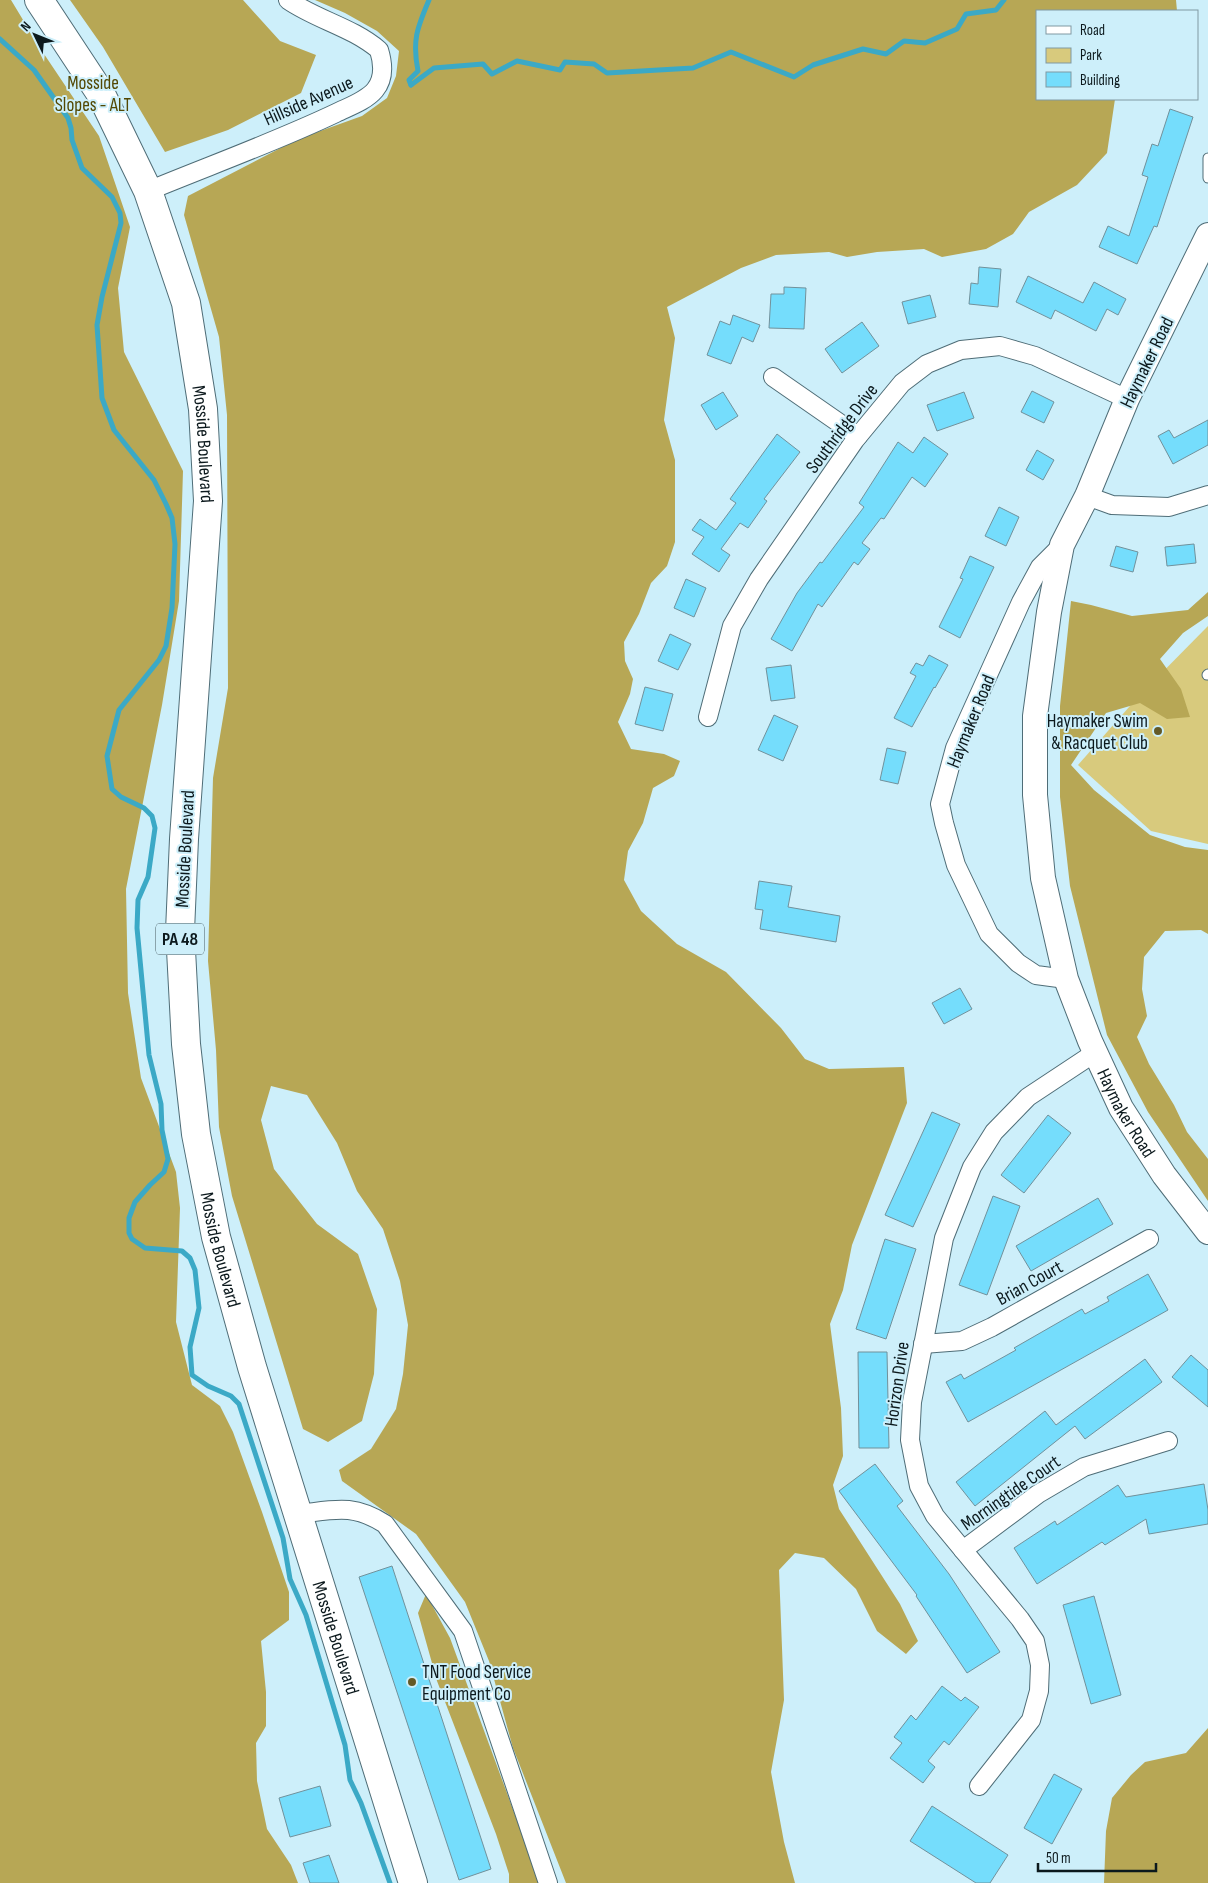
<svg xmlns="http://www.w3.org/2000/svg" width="1208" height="1883" font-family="'Sofia Sans Condensed',sans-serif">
<rect width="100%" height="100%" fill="#cdeffa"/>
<path fill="#d8ca7d" d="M1208,626V844L1151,831L1078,765L1137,698Z"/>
<g fill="#b7a755">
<path d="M0,0H11L40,48L99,136L130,227L118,288L124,352L183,471L179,601L162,705L126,889L128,993L141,1078L176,1172L180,1208L176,1322L192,1385L220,1406L233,1432L262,1512L289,1592V1620L261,1641L266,1692V1726L256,1743L257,1781L267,1829L291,1865L298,1883H0Z"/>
<path d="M70,0H243L280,41L316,55L301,93L228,130L165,152L103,47Z"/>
<path d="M315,0H1176L1177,11H1037V99H1115L1107,153L1077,185L1029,212L1013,234L986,249L942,257L924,249L877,252L847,257L829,252L776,255L741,268L667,307L675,338L664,420L675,460V542L667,566L651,583L639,614L624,642L625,661L633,679L630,694L618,722L631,749L664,754L680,761L674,776L653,788L643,823L628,851L624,880L641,911L677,944L726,972L781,1028L805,1059L829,1069L904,1067L907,1103L852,1245L843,1290L830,1324L841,1408L843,1456L833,1485L839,1509L900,1604L918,1641L906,1654L877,1631L856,1589L824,1558L795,1553L779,1570L784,1700L771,1772L784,1842L795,1883H566L513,1748L489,1661L465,1602L416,1534L342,1481L339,1470L371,1449L396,1409L403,1374L408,1325L400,1281L383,1229L357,1191L337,1143L307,1095L271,1086L261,1120L274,1169L317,1224L358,1254L377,1309L374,1374L362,1421L328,1442L303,1429L232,1196L219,1127L216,1050L208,961L213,778L228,688L227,415L219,337L184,215L188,196L298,139L362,116L387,98L396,76L399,51L377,31L345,13Z"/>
<path d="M1208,592V616L1183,633L1160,659L1181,689L1190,717L1167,719L1140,703L1106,713L1071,765L1094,790L1150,835L1185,847L1208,850V934L1201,930L1165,931L1144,957L1142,989L1147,1016L1137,1037L1149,1064L1174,1105L1187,1132L1208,1159V1201L1148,1112L1107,1035L1070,886L1060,797V706L1071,601L1091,605L1132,616L1188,610Z"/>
<path d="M426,1594L450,1638L540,1883H509V1874L496,1834L437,1681L418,1613Z"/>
<path d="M1208,1728V1883H1104L1106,1831L1112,1798L1131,1775L1145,1762L1186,1753Z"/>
</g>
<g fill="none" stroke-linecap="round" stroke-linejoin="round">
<g stroke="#3ba9c6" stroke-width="5">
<path d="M0,39L34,70L68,118L71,128L72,140L82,168L112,197L120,213L121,223L102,297L97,325L102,398L114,430L154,480L166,504L172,518L175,544L172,608L166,646L159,660L119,710L107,756L112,789L121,797L144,808L152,816L155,828L148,877L138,900L137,928L149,1055L161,1104L162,1130L168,1159L164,1172L150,1185L135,1202L129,1218V1233L132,1239L145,1248L182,1251L190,1258L195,1270L199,1308L190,1347L192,1375L208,1386L231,1396L239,1404L283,1538L290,1579L306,1615L345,1745L350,1780L361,1803L390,1883"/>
<path d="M411,85L434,68L483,64L492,74L517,61L560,70L565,62L594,64L607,73L693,68L731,52L794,77L813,65L863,49L886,54L904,41L925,43L957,29L966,14L996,10L1004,0"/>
<path d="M411,85L409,80L418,71C412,41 417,28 429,0"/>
</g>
</g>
<g fill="#75ddfc" stroke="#71919b">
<path d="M1170,109L1193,117L1157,227L1154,226L1137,264L1099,247L1108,226L1129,236L1148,177L1142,175L1152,144L1158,146Z"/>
<path d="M979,267L1001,269L998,307L969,304L971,283L978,284Z"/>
<path d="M1028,276L1083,303L1094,282L1126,299L1118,315L1107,309L1096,331L1055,310L1051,319L1016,302Z"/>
<path d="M784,287L806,288L804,329L769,328L771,294H784Z"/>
<path d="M930,295L936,317L908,324L902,302Z"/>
<path d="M733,315L760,325L753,342L742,337L731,364L707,355L720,321L730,325Z"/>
<path d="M862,322L879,346L842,373L825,349Z"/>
<path d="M1032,391L1054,402L1044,423L1021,412Z"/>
<path d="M723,392L738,416L716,430L701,405Z"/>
<path d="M964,392L974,418L937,431L927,405Z"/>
<path d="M1208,420V445L1173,464L1158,436L1169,430L1174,438Z"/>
<path d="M777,434L800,452L764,499L767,501L748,528L740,523L721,549L730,555L719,572L692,554L704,537L692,530L700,519L716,530L736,503L730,499Z"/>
<path d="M924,437L948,454L925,487L912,477L884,519L881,518L862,543L870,549L858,565L854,562L822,607L818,604L792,651L771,639L797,593L820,562L822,563L864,507L859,503L898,442L913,453Z"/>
<path d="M1037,450L1054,460L1043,480L1026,470Z"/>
<path d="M999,507L1019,517L1006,546L985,536Z"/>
<path d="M1194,544L1196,563L1167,566L1165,547Z"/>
<path d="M1116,546L1138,552L1133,572L1110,566Z"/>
<path d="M970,556L994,567L960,638L939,627L963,579L960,578Z"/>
<path d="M686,579L706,588L694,617L674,608Z"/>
<path d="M670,634L691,644L678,670L658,661Z"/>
<path d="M929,655L948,665L935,688L934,687L912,727L894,718L916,676L910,673L916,663L923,666Z"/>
<path d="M791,665L795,698L771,701L766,668Z"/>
<path d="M645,687L673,694L663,731L635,724Z"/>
<path d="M774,715L798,726L783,761L758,750Z"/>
<path d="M887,748L906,752L898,784L880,780Z"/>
<path d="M759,881L792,886L788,907L840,916L836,942L760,929L763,910L755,909Z"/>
<path d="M960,988L972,1009L944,1024L932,1003Z"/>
<path d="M932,1112L960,1124L913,1227L885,1215Z"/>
<path d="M1048,1115L1071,1133L1024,1193L1001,1175Z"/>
<path d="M993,1196L1020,1206L987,1295L959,1285Z"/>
<path d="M1098,1198L1113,1224L1031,1271L1016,1246Z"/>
<path d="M885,1239L916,1249L886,1339L856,1329Z"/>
<path d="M1148,1274L1168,1310L968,1422L946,1382L961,1374L964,1379L1016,1350L1014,1348L1082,1309L1085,1314L1109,1301L1107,1297Z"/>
<path d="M858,1352H887L889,1448H859Z"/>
<path d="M1191,1355L1208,1370V1407L1172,1377Z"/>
<path d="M1145,1359L1162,1382L1085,1439L1075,1426L975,1506L956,1482L1045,1411L1056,1425Z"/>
<path d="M875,1464L903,1501L897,1506L949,1574L1000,1652L967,1673L916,1596L917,1595L839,1491Z"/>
<path d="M1204,1484L1208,1510V1524L1149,1534L1146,1519L1105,1545L1102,1542L1037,1584L1014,1548L1055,1521L1057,1525L1118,1485L1126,1497Z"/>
<path d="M392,1566L491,1869L459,1880L359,1577Z"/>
<path d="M1094,1596L1121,1695L1091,1704L1063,1605Z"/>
<path d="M942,1686L961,1701L965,1697L979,1707L949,1745L944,1741L928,1761L935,1767L923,1783L890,1758L902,1743L894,1737L911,1715L916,1720Z"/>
<path d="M1054,1774L1082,1789L1052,1844L1024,1828Z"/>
<path d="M320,1786L331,1826L290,1837L279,1798Z"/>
<path d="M932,1806L1008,1855L990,1883H976L910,1841Z"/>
<path d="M329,1855L339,1883H310L303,1863Z"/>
</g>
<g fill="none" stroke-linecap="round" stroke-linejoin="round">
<g stroke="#4f6d77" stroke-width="11">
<g id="service">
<path d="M1208,158V178"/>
<path d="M1207,675L1208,674"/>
</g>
</g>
<g stroke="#4f6d77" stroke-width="20">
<g id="minor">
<path d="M148,191C211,165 275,142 336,113C348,107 366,101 375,90C385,78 383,63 379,50C352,27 317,20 288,0"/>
<path d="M773,377L858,436"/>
<path d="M1087,496L1112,505L1169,507L1208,495"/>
<path d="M1062,545L1040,567L1021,602L955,748L940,804L944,823L956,865L989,934L1018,963L1036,975L1066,979"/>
<path d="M708,717L732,626L759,579L855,440L902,383L927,364L961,350L1000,346L1035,356L1127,399"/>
<path d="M923,1344L962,1341L992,1327L1149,1239"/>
<path d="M298,1514C334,1510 352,1503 385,1524L463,1631L548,1883"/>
<path d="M963,1550L1038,1494L1084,1467L1168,1441"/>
<path d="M979,1786L1031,1720L1039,1691L1040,1665L1035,1641L1020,1619L935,1516L919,1486L910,1440L912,1402L944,1238L972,1167L994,1132L1028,1097L1096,1052"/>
</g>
</g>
<g stroke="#4f6d77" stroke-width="26">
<g id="secondary">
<path id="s1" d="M1208,235L1127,399L1087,496L1062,545L1049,612L1035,716V795L1043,878L1066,979L1090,1041L1121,1108L1164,1175L1208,1232"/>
</g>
</g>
<g stroke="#4f6d77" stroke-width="30">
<g id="primary">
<path id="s2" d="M39,0L101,94L148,191L186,303L203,409L208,501L184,839L180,931L186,1044L196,1134L216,1237L252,1367L413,1883"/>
</g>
</g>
<use href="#service" stroke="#fff" stroke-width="9"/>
<use href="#minor" stroke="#fff" stroke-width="18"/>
<use href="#secondary" stroke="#fff" stroke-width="24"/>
<use href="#primary" stroke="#fff" stroke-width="28"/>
</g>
<g fill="#645a27" stroke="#cdeffa" stroke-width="2">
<circle cx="1158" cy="731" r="5"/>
<circle cx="412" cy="1682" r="5"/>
</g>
<g text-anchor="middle" stroke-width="4" stroke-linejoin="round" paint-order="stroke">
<rect fill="#cdeffa" stroke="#46595f" stroke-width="1" x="156" y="923.5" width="48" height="31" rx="4"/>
<g font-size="18" font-weight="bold" fill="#0c191d">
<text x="180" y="945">PA 48</text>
</g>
<g font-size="19" fill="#524702" stroke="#cdeffa">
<text x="93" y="89">Mosside<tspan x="93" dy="22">Slopes - ALT</tspan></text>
</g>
<g font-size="19" fill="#0c191d" stroke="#cdeffa">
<text transform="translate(308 100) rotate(-24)" y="7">Hillside Avenue</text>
<text transform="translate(1146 362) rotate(-64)" y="7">Haymaker Road</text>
<text transform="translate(841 428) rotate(-53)" y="7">Southridge Drive</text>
<text dy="7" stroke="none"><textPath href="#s2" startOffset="481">Mosside Boulevard</textPath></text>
<text transform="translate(970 721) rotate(-68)" y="7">Haymaker Road</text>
<text transform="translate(184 849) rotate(-87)" y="7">Mosside Boulevard</text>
<text dy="7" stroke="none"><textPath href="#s1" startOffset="929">Haymaker Road</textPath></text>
<text dy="7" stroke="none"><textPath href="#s2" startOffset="1291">Mosside Boulevard</textPath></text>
<text transform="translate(1029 1282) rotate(-29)" y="7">Brian Court</text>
<text transform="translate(896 1384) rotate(-82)" y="7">Horizon Drive</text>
<text transform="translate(1010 1492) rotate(-35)" y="7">Morningtide Court</text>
<text dy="7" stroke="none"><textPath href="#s2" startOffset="1696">Mosside Boulevard</textPath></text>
</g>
<g font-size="19" fill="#0c191d" stroke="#cdeffa" text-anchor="end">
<text x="1148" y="727">Haymaker Swim<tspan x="1148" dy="22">&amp; Racquet Club</tspan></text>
<text x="422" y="1678" text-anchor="start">TNT Food Service<tspan x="422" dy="22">Equipment Co</tspan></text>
</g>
</g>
<rect x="1036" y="10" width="162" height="90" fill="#cdeffa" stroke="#8099a2"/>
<rect x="1046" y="26" width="25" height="8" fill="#ffffff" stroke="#8099a2"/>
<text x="1080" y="35" font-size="15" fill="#0c191d">Road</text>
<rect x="1046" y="48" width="25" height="15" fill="#d8ca7d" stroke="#8099a2"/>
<text x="1080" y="60" font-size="15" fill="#0c191d">Park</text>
<rect x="1046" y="72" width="25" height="15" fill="#75ddfc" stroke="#8099a2"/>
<text x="1080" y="85" font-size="15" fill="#0c191d">Building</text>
<g transform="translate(35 35) rotate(313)" stroke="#cdeffa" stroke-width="4" paint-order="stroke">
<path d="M0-4L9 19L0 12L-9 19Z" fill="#0c191d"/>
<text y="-8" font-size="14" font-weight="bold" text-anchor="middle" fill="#0c191d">N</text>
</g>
<path d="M1038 1863v8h118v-8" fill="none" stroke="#0c191d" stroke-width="2.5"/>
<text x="1046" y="1863" font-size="15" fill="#0c191d" stroke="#cdeffa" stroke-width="4" paint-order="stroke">50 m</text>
</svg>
